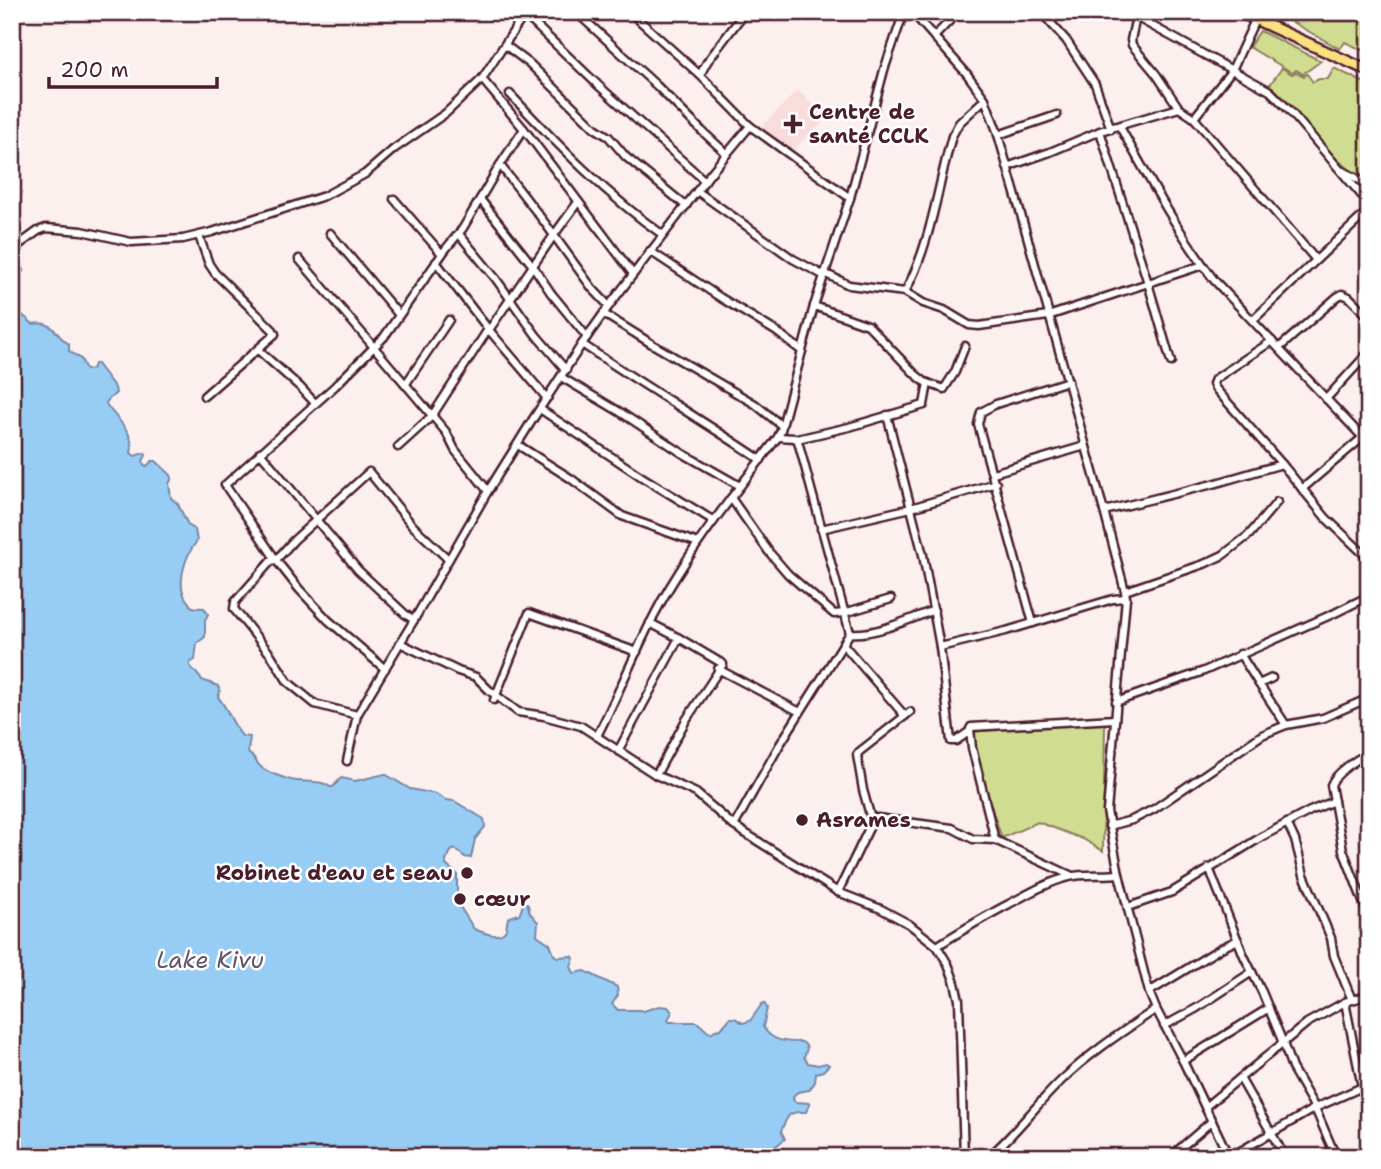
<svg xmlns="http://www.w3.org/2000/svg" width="1381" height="1169" font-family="'Shantell Sans',sans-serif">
<rect width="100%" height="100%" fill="#fcf0ef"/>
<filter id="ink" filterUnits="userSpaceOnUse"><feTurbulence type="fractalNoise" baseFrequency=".0143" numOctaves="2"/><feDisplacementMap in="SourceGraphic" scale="14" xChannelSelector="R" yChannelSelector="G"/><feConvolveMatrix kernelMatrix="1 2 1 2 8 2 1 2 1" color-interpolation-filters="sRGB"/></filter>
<g filter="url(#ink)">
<path fill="#f8dddc" d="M798,90L827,119L802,141L792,154L759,129Z"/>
<g fill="#d0dd90" stroke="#8d7e5e" stroke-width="2">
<path d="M1283,12H1354L1369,21V53L1345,42L1340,49L1283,17Z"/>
<path d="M1260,31L1321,61L1303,74L1296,70L1293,73L1249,47Z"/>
<path d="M1282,68L1292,74L1296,72L1304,76L1307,74L1313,82L1319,79H1328L1334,68L1369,85V181L1357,175L1329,153L1289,105L1269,86Z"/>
<path d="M1105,723L1103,851L1083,839L1038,822L1002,838L987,795L972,732L1011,728Z"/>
</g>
<path fill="#97cdf5" stroke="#7887a4" stroke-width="2" d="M12,260L20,263L24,270L17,280L21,288L18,295L20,313L33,324C55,320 54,335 69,344V351L81,359L86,370L92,369L94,364H97L115,388L116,393L107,401L106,404C117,420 136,433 131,453L135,456L144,453L146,455L143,461L144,465L147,466L152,461H156L171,475L172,478L169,484L171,498L178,504L188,525L195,530L197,541C185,556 174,587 189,603C190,605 191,607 193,607C197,609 200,607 204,608L208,614L205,620V637L197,643L195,660L190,663V666L202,680L218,686L220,691L218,697C228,709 232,724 242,736L250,737L248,751L249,754C256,757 254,761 260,766C267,773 281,777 291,780C303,783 321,779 330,787H333L340,779L342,778L355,781L385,774L410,789L436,794L446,800L454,801L484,819L485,827L475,839L471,858L465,857L455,849L451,851L446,861V865L457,874V902L474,929C481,932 502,941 506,929C507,925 507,921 508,918C521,912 519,918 523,904L526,903L528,905L530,913L538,922L537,935L550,944L554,955L558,957L572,956L574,958L571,967L574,973L585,971L617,987L618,995L612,1004L618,1010H639L644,1011L659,1006L668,1007L672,1012L668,1020L669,1022H697L707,1031L711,1033L715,1030L721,1029L730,1018H735L743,1023L750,1021L762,1004L764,1003L767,1008L763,1027C772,1042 786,1042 802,1042C810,1047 806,1051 804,1057L808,1063L818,1065L826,1063L829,1065L823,1071L816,1073L815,1082L809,1090L798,1092L794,1095L793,1099L795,1102L810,1103L806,1112C788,1111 788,1115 781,1131L785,1139L768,1152L766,1157H12Z"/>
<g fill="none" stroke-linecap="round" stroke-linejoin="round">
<g stroke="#4a1f2b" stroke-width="11">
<g id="minor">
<path d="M576,12L657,86L702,131L727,154"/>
<path d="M630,12L700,75L750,126L850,198"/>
<path d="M912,12L967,74L985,99L997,131L1020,211L1104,511L1125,591L1126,598L1107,811L1119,874L1149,992L1156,1009L1183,1061L1229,1157"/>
<path d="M1041,12L1066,40L1095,84L1111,129"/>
<path d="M1127,12L1270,91L1290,111L1369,204"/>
<path d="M524,14L599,86L705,181"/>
<path d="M1136,16L1131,40L1132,45L1156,74L1179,108L1194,118L1316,260"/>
<path d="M934,37L958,12"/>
<path d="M505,45L530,64L595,128L609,137L626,157L686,206"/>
<path d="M700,75L707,62L745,12"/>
<path d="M482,79L524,129L633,274"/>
<path d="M510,94C557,144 606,195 663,235"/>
<path d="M1194,118L1232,70L1255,20"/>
<path d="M1120,127C1149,179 1178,232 1214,280L1369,444"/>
<path d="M1100,131L1148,283L1171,362"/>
<path d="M998,135L1057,115"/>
<path d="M500,165L545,223L592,288L609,306"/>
<path d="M1007,167L1050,152L1100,131L1179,108"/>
<path d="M1343,171L1369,185"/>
<path d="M697,191L793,259L823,275"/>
<path d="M394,199L442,254"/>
<path d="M480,199L533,266L551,293L587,337"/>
<path d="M330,233L399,315"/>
<path d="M459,234L496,279L536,335L566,370"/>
<path d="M199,236L209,264L215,273L273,330L275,334L204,396"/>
<path d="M12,250L38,231L46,228L82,231L131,242L183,239L212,232L324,196L365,174L394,149L446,113L482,79L526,12"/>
<path d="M650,251L721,298L777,332L802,351"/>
<path d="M299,259L446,432L455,450L488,491"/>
<path d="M436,262L489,330L554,235L578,202"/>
<path d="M824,273L849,285L905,292L923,303L944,310L969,325L979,326L1048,316L1203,265"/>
<path d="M905,292C931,244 937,189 952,136L959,123L985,99"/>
<path d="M814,306L868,325L915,374L925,382L944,389L955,372L965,346"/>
<path d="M604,314L652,344L755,404L782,426"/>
<path d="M1253,320L1369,210"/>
<path d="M1272,341L1215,379L1213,384L1215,388L1282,464L1326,518L1369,559"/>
<path d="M582,344C641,384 702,420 761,460"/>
<path d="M1279,348L1337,297L1342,294L1349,297L1369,317"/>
<path d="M258,350L300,387L315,403"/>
<path d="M561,377L620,412L682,453L740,486"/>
<path d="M405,385L449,320"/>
<path d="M1326,399L1369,352"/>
<path d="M540,409L642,477L714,521"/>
<path d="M887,415L923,555L940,647L1006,631L1113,599L1126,598"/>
<path d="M797,439L849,427L924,405L928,383"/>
<path d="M518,445L570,478L622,516L698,543"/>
<path d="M398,447L432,416L487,331L489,330L545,396L548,397"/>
<path d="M260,452L358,570L405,614L414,620"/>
<path d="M993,473L1085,446"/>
<path d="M1302,489L1362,438"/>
<path d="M731,498L769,552L788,574L834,614L844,613L891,599"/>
<path d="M1104,511L1213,484L1282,464"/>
<path d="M821,529L911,508L996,483"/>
<path d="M448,559L413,526L369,472L294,540L276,560L225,485L335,386L384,337L445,250L463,228L500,165L524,129"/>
<path d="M1125,591L1204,564L1223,555L1249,535L1277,502"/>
<path d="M650,623L679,638L723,664L686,720L656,775"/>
<path d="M1033,623L978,424L981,412L996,404L1068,381"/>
<path d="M850,633C873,636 911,619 934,610"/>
<path d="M400,643L458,671L476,677L489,690L518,712L544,716L581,726L656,775L696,793L734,826L838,892L881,909L909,924L937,946L948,964L955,983L959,1000L964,1157"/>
<path d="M843,644L905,716"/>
<path d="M940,647L951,741H956L970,731"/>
<path d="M1240,654L1259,684"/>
<path d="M718,669L800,712"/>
<path d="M1272,678L1259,684L1286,725"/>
<path d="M494,700L529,613L637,652"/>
<path d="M1116,702L1204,671L1335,613L1369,596"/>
<path d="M357,715L315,704L288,682L271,655L234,609L235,602L271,561L276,560L299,589L328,620L385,669"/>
<path d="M597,736C624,684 644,627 676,577C706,528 743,483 778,437L781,430L814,306L850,198L884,70L904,12"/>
<path d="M618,751L679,638"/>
<path d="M1369,753C1357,759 1335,773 1331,785L1343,850L1369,917"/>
<path d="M347,761L357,715L414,620L488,491L533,419L582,344L609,306L710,174L750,126"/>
<path d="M872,822L863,790L857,755L859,752L910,712"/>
<path d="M1287,823L1295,840L1304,875L1331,938L1334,956L1352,1000"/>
<path d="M734,826L779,746L850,633L798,441L795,438L778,437"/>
<path d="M1109,826L1132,820L1154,809L1262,735L1286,725L1323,718L1369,698"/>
<path d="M995,840L972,748L970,729L971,727L1115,719"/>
<path d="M1209,868L1244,956L1262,992L1283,1043L1292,1068L1315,1108L1336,1157"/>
<path d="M838,892L872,822L877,818L952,828L973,839L995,840L1072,876"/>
<path d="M1128,907L1172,892L1263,836L1310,811L1334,801"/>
<path d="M937,946C961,931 984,917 1009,904C1028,894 1048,882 1069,877C1083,873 1104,876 1119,874"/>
<path d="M1149,992L1221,948L1238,940"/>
<path d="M1345,1002L1362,1087"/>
<path d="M1164,1026L1197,1008L1252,972"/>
<path d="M1183,1061L1269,1008"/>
<path d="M1240,1078L1285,1157"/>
<path d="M1205,1107L1307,1023L1345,1002L1369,995"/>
<path d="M988,1157C1016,1134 1037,1103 1064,1078C1091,1052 1124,1031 1156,1009"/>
<path d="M1170,1157L1212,1121"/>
<path d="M1230,1157L1315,1108L1369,1084"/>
</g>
</g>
<g stroke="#4a1f2b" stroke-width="14">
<path id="highway" d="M1239,12L1369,71"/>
</g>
<use href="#minor" stroke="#fff" stroke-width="6"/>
<use href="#highway" stroke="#fce080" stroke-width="9"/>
</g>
</g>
<g fill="#4a1f2b" stroke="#fff" stroke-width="2.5">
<path d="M789.5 113.5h7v7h7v7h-7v7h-7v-7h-7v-7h7z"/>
<circle cx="802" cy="820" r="7"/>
<circle cx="467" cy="873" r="7"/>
<circle cx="460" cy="899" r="7"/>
</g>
<g text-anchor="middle" stroke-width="5" stroke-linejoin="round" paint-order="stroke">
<g font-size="21" font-weight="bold" fill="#4a1f2b" stroke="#fff" text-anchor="start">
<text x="809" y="119">Centre de<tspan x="809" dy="24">santé CCLK</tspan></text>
<text x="816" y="827">Asrames</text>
<text x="453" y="880" text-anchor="end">Robinet d'eau et seau</text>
<text x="474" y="906">cœur</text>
</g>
<g font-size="23" font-style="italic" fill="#615368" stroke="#fff">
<text x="210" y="968">Lake Kivu</text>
</g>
</g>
<rect width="1381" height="1169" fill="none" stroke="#fff" stroke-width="42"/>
<rect x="21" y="21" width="1339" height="1127" fill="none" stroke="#4a1f2b" stroke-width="2.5" filter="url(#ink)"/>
<path d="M49 77v10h168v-10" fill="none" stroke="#4a1f2b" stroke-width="3.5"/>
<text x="60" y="77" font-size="21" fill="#4a1f2b" stroke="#ffffff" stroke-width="5" paint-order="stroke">200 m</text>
</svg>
